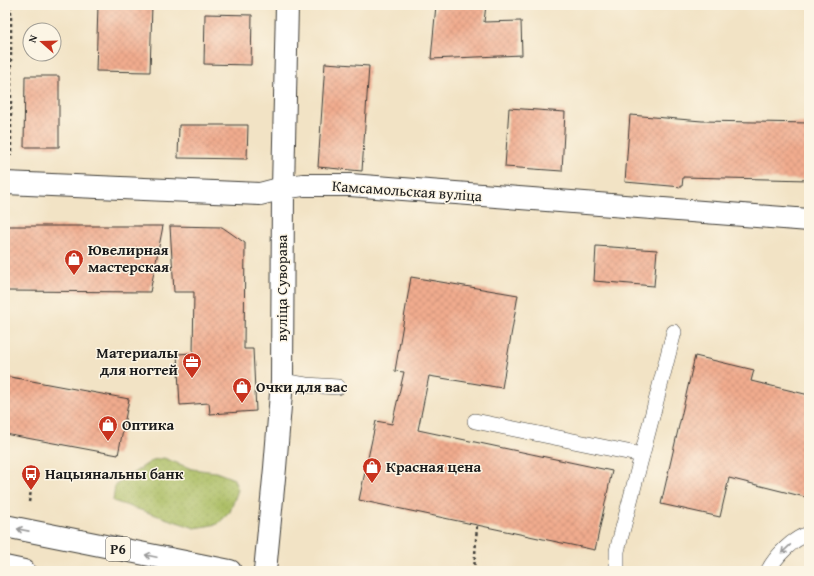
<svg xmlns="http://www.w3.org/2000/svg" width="814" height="576" font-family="'Gentium Book Plus',serif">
<defs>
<pattern id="grass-dots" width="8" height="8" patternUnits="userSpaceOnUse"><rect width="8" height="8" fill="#a9bc60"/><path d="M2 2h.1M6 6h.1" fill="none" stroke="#91a153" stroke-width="1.8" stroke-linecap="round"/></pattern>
<pattern id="building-cross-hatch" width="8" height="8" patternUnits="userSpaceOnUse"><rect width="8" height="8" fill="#f1ac8e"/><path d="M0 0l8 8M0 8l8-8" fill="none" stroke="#ce937a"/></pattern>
</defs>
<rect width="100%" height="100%" fill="#fcf5e5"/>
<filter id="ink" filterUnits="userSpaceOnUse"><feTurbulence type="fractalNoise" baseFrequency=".025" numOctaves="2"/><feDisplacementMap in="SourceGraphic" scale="8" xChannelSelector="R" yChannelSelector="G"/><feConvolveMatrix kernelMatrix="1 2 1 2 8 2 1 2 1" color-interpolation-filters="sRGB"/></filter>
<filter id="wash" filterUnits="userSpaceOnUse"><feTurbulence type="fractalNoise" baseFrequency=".012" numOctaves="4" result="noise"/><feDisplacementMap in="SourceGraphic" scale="16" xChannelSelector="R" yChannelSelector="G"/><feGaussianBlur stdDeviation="0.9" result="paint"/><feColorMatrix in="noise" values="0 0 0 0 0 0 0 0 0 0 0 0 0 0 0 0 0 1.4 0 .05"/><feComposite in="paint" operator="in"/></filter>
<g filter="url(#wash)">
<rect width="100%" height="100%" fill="#f2e3c5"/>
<path fill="url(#grass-dots)" stroke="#626c3e" d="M164,458L192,469L216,472L234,479L238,490L230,512L218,524L195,528L113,501L115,485L153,460Z"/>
<g id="blocks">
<g fill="url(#building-cross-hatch)">
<path d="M98,5H152L150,72L96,71Z"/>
<path d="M436,5H486L484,22L521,21L522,55L431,59Z"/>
<path d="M205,14L252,15L251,65L204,64Z"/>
<path d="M325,63L369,66L362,171L318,167Z"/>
<path d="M25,76H59V147H24Z"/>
<path d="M509,108L565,112L562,171L505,167Z"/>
<path d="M630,115L702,121L809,123V180L683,177L682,187L625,182Z"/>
<path d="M179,125H248L247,159L178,158Z"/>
<path d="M5,226H163L150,292L5,291Z"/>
<path d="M170,226L222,227L245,243L244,349H253L256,411L210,414L209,403L180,405L177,354L193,353L194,292H174Z"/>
<path d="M596,246L657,250L654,286L594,281Z"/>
<path d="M411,277L518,295L502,388L429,376L418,430L612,471L595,550L359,500L376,421L392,424L404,372L395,371Z"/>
<path d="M695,356L754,370L751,381L809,395V498L729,478L720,517L661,504Z"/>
<path d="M5,376L129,399L118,455L5,434Z"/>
</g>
</g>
</g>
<g filter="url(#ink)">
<use href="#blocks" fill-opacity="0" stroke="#3c3a35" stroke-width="1"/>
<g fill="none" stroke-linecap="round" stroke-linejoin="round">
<g stroke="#3c3a35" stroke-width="16">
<g id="lane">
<path d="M282,381L306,385L338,387"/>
<path d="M475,421L642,455"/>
<path d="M617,571V551L674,332"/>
<path d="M768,571C776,556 793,538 809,534"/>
</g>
</g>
<g stroke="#3c3a35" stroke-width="24">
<g id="street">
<path d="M5,183L260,194L283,188L303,185H350L809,220"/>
<path d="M265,571L275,468L282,381L283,188L287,5"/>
</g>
</g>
<g stroke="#3c3a35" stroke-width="24">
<g id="primary">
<path d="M5,526L230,571"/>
<path d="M5,567L24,571"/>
</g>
</g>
<g stroke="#3c3a35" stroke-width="2.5" stroke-dasharray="3 3" stroke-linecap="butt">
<path d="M11,5V156"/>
<path d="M29,502L31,491"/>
<path d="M474,571L477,525"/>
</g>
<use href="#lane" stroke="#fff" stroke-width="15"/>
<use href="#street" stroke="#fff" stroke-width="22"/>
<use href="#primary" stroke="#fff" stroke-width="22"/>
</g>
<defs><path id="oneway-shaft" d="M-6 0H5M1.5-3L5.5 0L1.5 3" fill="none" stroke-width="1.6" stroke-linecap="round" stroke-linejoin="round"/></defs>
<g stroke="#999">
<use href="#oneway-shaft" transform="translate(23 530) rotate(-169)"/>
<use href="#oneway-shaft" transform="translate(786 549) rotate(137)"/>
<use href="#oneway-shaft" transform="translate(151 556) rotate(-168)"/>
</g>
</g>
<defs>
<g id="shop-pin" transform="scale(1)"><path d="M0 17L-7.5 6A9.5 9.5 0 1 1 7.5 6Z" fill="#c8321e" stroke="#fcf5e5"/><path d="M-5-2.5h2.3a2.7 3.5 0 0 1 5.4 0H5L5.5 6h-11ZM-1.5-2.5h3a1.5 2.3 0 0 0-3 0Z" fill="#fff"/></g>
<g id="office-pin" transform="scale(1)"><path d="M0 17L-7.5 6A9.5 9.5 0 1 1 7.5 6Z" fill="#c8321e" stroke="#fcf5e5"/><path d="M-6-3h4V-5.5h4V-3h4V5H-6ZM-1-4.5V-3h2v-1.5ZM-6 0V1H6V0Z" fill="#fff"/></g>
<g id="bus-pin" transform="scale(1)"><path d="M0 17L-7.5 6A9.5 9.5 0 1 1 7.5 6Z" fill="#c8321e" stroke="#fcf5e5"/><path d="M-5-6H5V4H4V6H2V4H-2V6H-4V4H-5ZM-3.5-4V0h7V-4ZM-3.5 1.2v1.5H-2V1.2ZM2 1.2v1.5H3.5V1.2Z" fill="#fff"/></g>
</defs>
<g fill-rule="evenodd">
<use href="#shop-pin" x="74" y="259"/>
<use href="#office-pin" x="192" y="362"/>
<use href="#shop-pin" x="242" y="387"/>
<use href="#shop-pin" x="108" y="425"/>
<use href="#shop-pin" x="372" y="467"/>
<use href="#bus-pin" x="31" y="474"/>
</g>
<g text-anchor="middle" stroke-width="3" stroke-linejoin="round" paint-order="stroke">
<rect fill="#fcf5e5" stroke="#5f5d58" stroke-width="1" x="106" y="537" width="24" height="24" rx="3"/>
<g font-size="14" font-weight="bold" fill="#1c1c1c">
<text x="118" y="554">Р6</text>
</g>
<g font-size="15" fill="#1c1c1c" stroke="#fcf5e5">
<text transform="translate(407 191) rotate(4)" y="5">Камсамольская вуліца</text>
<text transform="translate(282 288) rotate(-90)" y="5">вуліца Суворава</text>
</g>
<g font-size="15" font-weight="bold" fill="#1c1c1c" stroke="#fcf5e5" text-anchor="start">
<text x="88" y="255">Ювелирная<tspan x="88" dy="17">мастерская</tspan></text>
<text x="178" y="358" text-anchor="end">Материалы<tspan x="178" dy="17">для ногтей</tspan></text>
<text x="256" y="392">Очки для вас</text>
<text x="122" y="430">Оптика</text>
<text x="386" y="472">Красная цена</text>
<text x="45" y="479">Нацыянальны банк</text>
</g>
</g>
<rect width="814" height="576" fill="none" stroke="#fcf5e5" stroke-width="20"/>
<g transform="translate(42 42) rotate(290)"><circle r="19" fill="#fcf5e5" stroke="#a29e95"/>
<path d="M0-3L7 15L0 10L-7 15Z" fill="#c8321e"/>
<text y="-6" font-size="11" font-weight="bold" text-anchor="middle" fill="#1c1c1c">N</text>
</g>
</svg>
